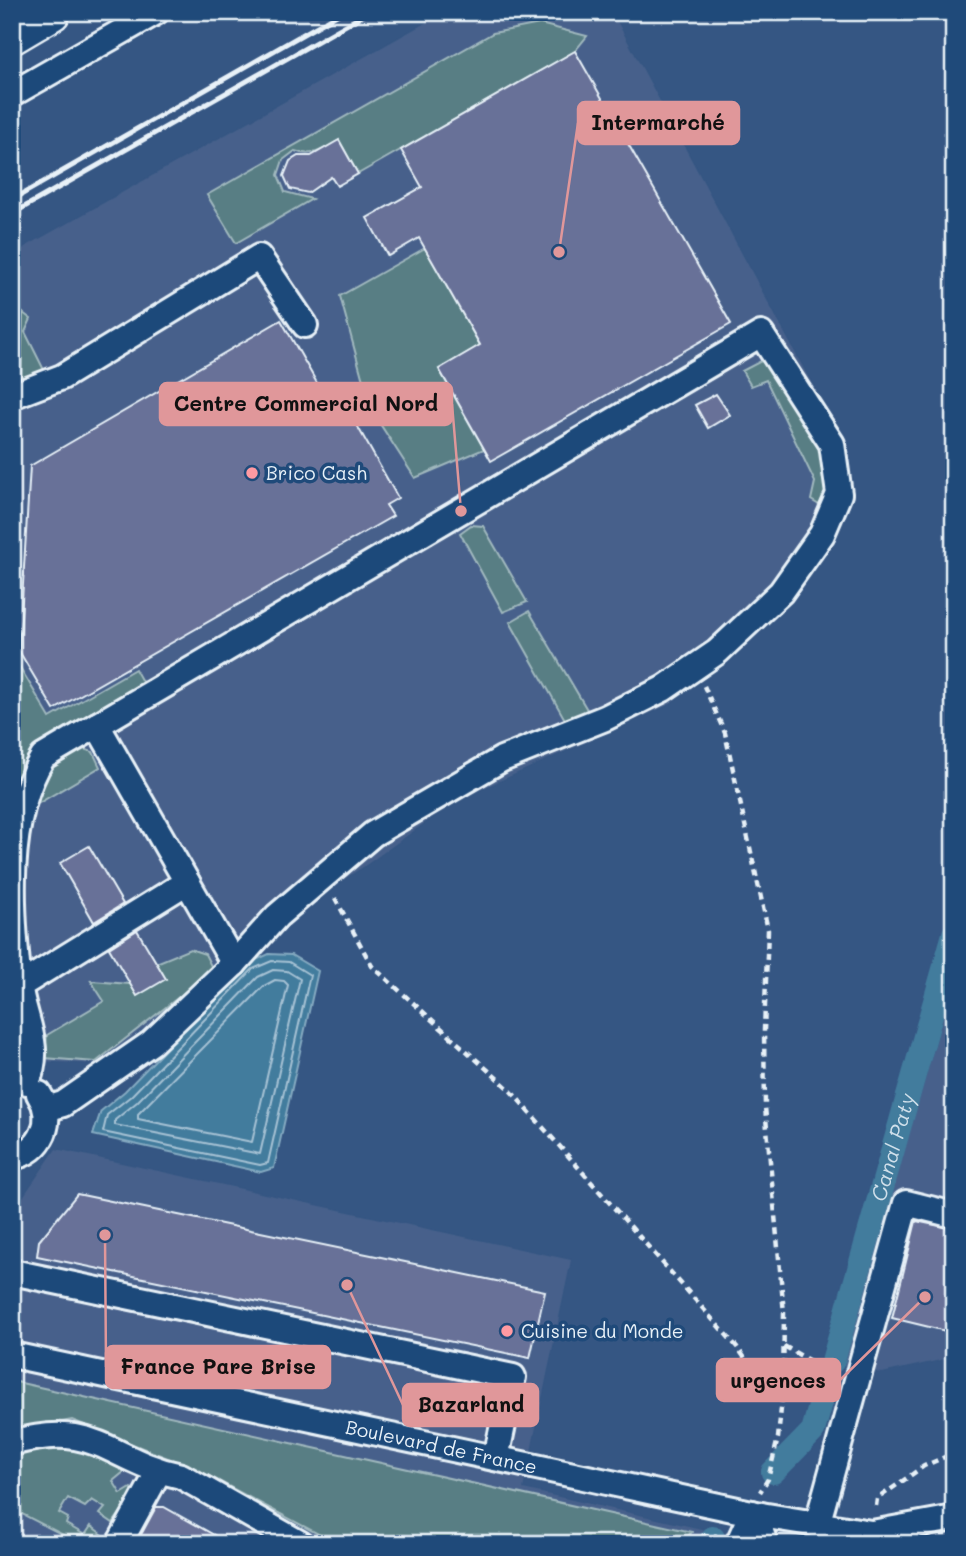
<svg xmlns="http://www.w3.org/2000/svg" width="966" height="1556" font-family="Mali,sans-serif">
<rect width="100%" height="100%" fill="#355683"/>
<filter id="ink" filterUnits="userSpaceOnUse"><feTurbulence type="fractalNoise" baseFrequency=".0143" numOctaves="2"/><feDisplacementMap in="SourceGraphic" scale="14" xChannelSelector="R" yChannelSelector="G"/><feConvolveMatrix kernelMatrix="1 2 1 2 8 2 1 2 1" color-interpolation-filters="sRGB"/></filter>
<g filter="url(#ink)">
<g fill="#47618b">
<path d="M445,12H612L849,453L835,527L782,609L668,705L457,800L363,867L312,899L97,1064L12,1060V259L25,247Z"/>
<path d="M954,979V1357L882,1373L843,1366Z"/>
<path d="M56,1149L571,1260L523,1489L706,1530L689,1544H12V1213Z"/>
</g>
<g fill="#597e84" stroke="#a0b8be" stroke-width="2">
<path d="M540,24L587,36L575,51L358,174L339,140C324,149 312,158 295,151L283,160L278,175L285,192L312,199L236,243L207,195L493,33Z"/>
<path d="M425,248L480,345L439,369L484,449L415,478L371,410L340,296Z"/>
<path d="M23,313L31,319L25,332L45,372L21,381Z"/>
<path d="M761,361L780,370L821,439L831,480L824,508L811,500L815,482L766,380L751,386L742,371Z"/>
<path d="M471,525L483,526L527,602L503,612L460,533Z"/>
<path d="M529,611L589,713L568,725L510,622Z"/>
<path d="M12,654L50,718L135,669L145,687L54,738L12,815Z"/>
<path d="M77,747L93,752L100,767L27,810C38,786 49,753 77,747Z"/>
<path d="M190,949L205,954L213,970L96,1062L44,1058L47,1035L104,1001L91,981L130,984L137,995L156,963Z"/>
<path d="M12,994L27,1050L16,1066L12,1067Z"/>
<path d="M12,1381L692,1532L680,1544H337L198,1470L72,1420L12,1431Z"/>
<path d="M60,1446C81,1448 112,1453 125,1471L113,1481L121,1494L131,1488L135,1492L113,1523L100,1514L105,1508L92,1500L85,1507L68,1498L59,1513L68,1518L66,1524L85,1535L91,1526L103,1535V1544H81L12,1509V1456Z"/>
</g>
<path fill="#437b9d" stroke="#85aac1" stroke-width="2" d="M269,954L291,955L318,971L274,1168L261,1172L93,1135L101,1111L125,1091L249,963Z"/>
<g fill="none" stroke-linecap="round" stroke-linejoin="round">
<g stroke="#a6c2d4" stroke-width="2">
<path d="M272,961L289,962L310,975L268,1163L260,1165L103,1132L107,1115L131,1096L253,969Z"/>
<path d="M273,970L287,971L300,979L260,1154L115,1125V1120L137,1102L258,977Z"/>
<path d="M275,980L284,981L288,985L252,1142L138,1119V1114L264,986Z"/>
</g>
<g stroke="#437b9d" stroke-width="24">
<path id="s1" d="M833,1361L954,934"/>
<path d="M773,1472L813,1431L826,1385"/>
<path d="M708,1544L713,1538"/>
</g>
</g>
<g fill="#687198" stroke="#e8f1f8" stroke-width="2">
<path d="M575,51L731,324L491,461L439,369L480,345L419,238L388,256L367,218L422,187L401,150Z"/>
<path d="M339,140L358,174L337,186L331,177L308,193L290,189L284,176L290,161L298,156H311Z"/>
<path d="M281,320L338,420L350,413L398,498L386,505L393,516L54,710L19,651L30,466Z"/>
<path d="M716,394L730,415L708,428L695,405Z"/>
<path d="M89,846L123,904L94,922L60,863Z"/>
<path d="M137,930L166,979L137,996L109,948Z"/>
<path d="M77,1194L545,1291L530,1358L37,1256L39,1241Z"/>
<path d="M916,1221L954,1229V1333L892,1318Z"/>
<path d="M156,1507H164L230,1544H136Z"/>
</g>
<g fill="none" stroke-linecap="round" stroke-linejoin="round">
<g stroke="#e8f1f8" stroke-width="30">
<g id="minor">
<path d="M12,94L156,12"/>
<path d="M12,396L62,377L259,257L305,325"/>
<path d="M97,725L234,964"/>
<path d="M19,986L187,882"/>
<path d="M27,1082C43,1046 23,1019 19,983C11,912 4,820 43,757L761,334L832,444L839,494L822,534L781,592L717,652L663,689L605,718L502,759L373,834L277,916L234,964L151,1043L63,1104L46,1109"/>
<path d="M12,1157C42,1152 56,1120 39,1094"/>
<path d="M12,1272L513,1377L496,1458"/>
<path id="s2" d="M12,1355L761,1515L871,1533L899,1544"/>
<path d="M12,1443C98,1419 108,1461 181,1476L301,1544"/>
<path d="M761,1515V1532L765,1544"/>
<path d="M817,1525L906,1203L954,1215"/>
<path d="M872,1533L954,1518"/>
<path d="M119,1544L159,1471"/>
<path d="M738,1544L752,1513"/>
</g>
</g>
<g stroke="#e8f1f8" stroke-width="42">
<path id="highway" d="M12,35L51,12"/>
</g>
<g stroke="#e8f1f8" stroke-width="4.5" stroke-dasharray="7 5" stroke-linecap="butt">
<path d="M704,686L725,733L768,930L764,1030L765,1107L784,1313L783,1389L778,1438L768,1479L760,1492"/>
<path d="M335,898L372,966L509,1089L737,1347L759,1378L783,1389"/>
<path d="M784,1346L834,1375"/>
<path d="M876,1506L877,1499L924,1466L954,1453"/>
<path d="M693,1544L704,1535L717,1536"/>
</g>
<use href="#minor" stroke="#1f4a7a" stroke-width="24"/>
<use href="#highway" stroke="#1f4a7a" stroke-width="37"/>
<g stroke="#e8f1f8" stroke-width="5">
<path d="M12,200L342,12"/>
<path d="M12,214L369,12"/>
</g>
</g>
</g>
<g fill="#ff9aa2" stroke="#1f4a7a" stroke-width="2.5">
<circle cx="252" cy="473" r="7"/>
<circle cx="507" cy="1331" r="7"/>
</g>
<g text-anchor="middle" stroke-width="7" stroke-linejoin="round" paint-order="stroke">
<g font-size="19" fill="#e8f1f8" stroke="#1f4a7a" text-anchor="start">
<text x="266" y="480">Brico Cash</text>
<text x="521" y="1338">Cuisine du Monde</text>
</g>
<g font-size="19" fill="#e8f1f8" stroke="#1f4a7a">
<text dy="7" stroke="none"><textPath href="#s2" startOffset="439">Boulevard de France</textPath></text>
</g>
<g font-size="21" font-style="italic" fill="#cfdfea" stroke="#1f4a7a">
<text dy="7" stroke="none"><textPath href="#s1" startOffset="222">Canal Paty</textPath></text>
</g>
</g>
<path fill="none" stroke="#e0979a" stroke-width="2.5" d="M559 252L578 123M461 511L452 404M105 1235L106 1367M925 1297L840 1380M347 1285L403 1405"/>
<g fill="#e0979a" stroke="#1f4a7a" stroke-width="2.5">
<circle cx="559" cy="252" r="7"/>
<circle cx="461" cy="511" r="7"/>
<circle cx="105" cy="1235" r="7"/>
<circle cx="925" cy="1297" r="7"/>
<circle cx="347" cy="1285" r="7"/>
</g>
<g fill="#e0979a" stroke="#e0979a" stroke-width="2.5">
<rect x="578" y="102" width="161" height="42" rx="7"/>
<rect x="160" y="383" width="292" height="42" rx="7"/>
<rect x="106" y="1346" width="224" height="42" rx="7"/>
<rect x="717" y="1359" width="123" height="42" rx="7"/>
<rect x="403" y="1384" width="135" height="42" rx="7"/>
</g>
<g font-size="21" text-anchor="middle" font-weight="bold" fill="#111">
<text x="658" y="130">Intermarché</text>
<text x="306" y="411">Centre Commercial Nord</text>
<text x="218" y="1374">France Pare Brise</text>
<text x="778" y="1388">urgences</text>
<text x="471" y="1412">Bazarland</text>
</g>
<rect width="966" height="1556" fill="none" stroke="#1f4a7a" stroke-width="42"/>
<rect x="21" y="21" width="924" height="1514" fill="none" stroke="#e8f1f8" stroke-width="2.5" filter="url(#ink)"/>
</svg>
